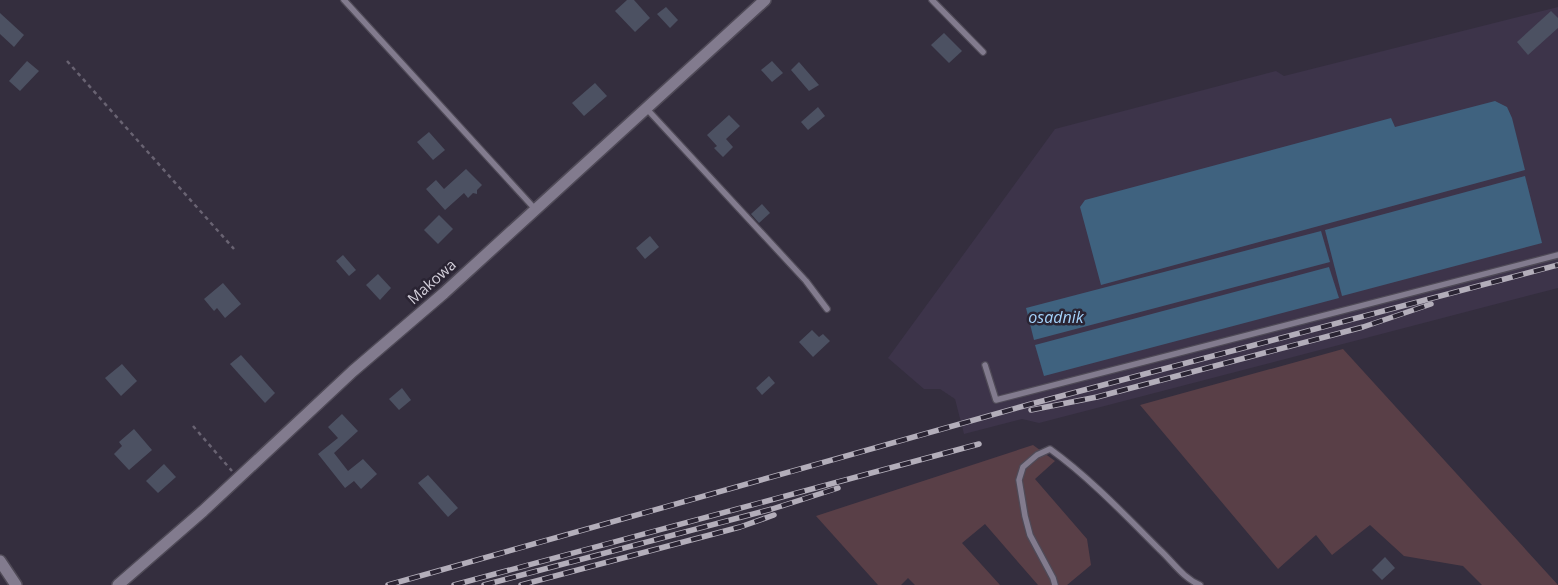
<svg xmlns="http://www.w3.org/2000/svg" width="1558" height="585" font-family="'Open Sans',sans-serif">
<rect width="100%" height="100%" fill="#342e3e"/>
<path fill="#3d344a" d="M1558,7V288L1039,423L1022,419L964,434L955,399L940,389H924L888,358L1055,129L1276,71L1284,76Z"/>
<g fill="#593f47">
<path d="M1343,349L1558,585H1482L1463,566L1404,556L1370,525L1332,555L1316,535L1278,569L1140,405Z"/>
<path d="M1033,445L1055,461L1035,479L1087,539L1091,565L1067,585H1038L985,524L962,543L1000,585H915L908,578L901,585H878L816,516Z"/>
</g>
<g fill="#3f627f">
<path d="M1495,101L1507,107L1512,118L1525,170L1101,285L1080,207L1085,200L1391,118L1395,127Z"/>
<path d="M1525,176L1542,243L1342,296L1325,230Z"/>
<path d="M1321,231L1330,262L1034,340L1026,308Z"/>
<path d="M1329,267L1339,298L1044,376L1035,345Z"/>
</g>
<g fill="#4c5162">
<path d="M627,0H634L650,18L635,32L615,11Z"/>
<path d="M666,7L678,20L670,28L657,14Z"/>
<path d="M1551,11L1558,18V28L1528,55L1517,42Z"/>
<path d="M0,13L24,35L14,47L0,34Z"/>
<path d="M944,33L962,51L949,63L931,45Z"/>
<path d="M27,61L39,71L20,91L9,81Z"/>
<path d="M772,61L783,73L772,82L761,70Z"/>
<path d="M799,62L819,85L809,91L791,70Z"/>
<path d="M595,83L607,96L584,116L572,103Z"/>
<path d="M818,107L825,116L808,130L801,122Z"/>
<path d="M729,115L740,126L726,139L733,147L723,157L714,148L717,146L707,135Z"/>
<path d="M429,132L445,150L433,160L417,142Z"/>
<path d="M466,169L482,185L477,190V194L473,193L468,198L464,193L445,210L426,189L436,180L444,189Z"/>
<path d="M762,204L770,213L759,223L751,214Z"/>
<path d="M439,215L453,229L438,244L424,230Z"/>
<path d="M650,236L659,247L645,259L636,248Z"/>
<path d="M343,255L356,270L349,276L336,261Z"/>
<path d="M378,274L391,288L380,300L366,285Z"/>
<path d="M223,283L241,304L225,318L217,308L214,311L204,299Z"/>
<path d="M812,330L819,337L823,334L830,341L813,357L799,342Z"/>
<path d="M241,355L275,393L265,403L230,364Z"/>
<path d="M122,364L137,381L121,396L105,378Z"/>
<path d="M769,376L775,383L762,395L756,388Z"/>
<path d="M402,388L411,400L399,410L389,399Z"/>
<path d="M342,414L358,431L334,453L348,471L363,459L377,474L361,489L354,481L345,488L318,454L338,438L328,427Z"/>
<path d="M134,429L152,450L129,470L114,454L122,446L119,442Z"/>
<path d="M164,464L176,477L158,493L146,481Z"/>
<path d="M428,475L458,508L448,517L418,483Z"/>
<path d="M1385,557L1395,568L1382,580L1372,570Z"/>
</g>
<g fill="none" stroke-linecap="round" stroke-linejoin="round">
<g stroke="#4f4a57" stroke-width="8">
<g id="lane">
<path d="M344,0L535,209"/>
<path d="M932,0L983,52"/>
<path d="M646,108L806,281L827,309"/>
<path d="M985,365L996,400L1558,255"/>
<path d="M1055,585L1053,578L1030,535L1025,516L1019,480L1023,467L1037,455L1050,449C1089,477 1126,516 1160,550C1173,562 1183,578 1200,585"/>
</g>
</g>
<g stroke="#4f4a57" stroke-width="14">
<g id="street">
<path d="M0,561L16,585"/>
<path d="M118,585L203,511L353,371L444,293L765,0"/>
</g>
</g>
<g stroke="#696372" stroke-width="2.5" stroke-dasharray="4 4" stroke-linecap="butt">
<path d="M67,61L234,249"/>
<path d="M193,426L232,471"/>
</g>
<use href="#lane" stroke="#827b8e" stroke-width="5.5"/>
<use href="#street" stroke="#827b8e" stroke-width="11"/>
<g stroke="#b3aeba" stroke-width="5.5">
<g id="rail">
<path d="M1031,410L1097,397L1363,327L1431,304"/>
<path d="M388,585L1031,404L1558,265"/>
<path d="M454,585L979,444"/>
<path d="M484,585L772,509L838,488"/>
<path d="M521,585L740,527L774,515"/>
</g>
</g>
<use href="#rail" stroke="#2a2433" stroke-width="4" stroke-dasharray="11" stroke-linecap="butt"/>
</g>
<g text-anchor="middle" stroke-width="5" stroke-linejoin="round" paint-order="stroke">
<g font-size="15" fill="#d3cfda" stroke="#2a2433">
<text transform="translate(432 282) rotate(-42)" y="5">Makowa</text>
</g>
<g font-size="16" font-style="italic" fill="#a4d2fa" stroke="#2a2433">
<text x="1056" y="323">osadnik</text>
</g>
</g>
</svg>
